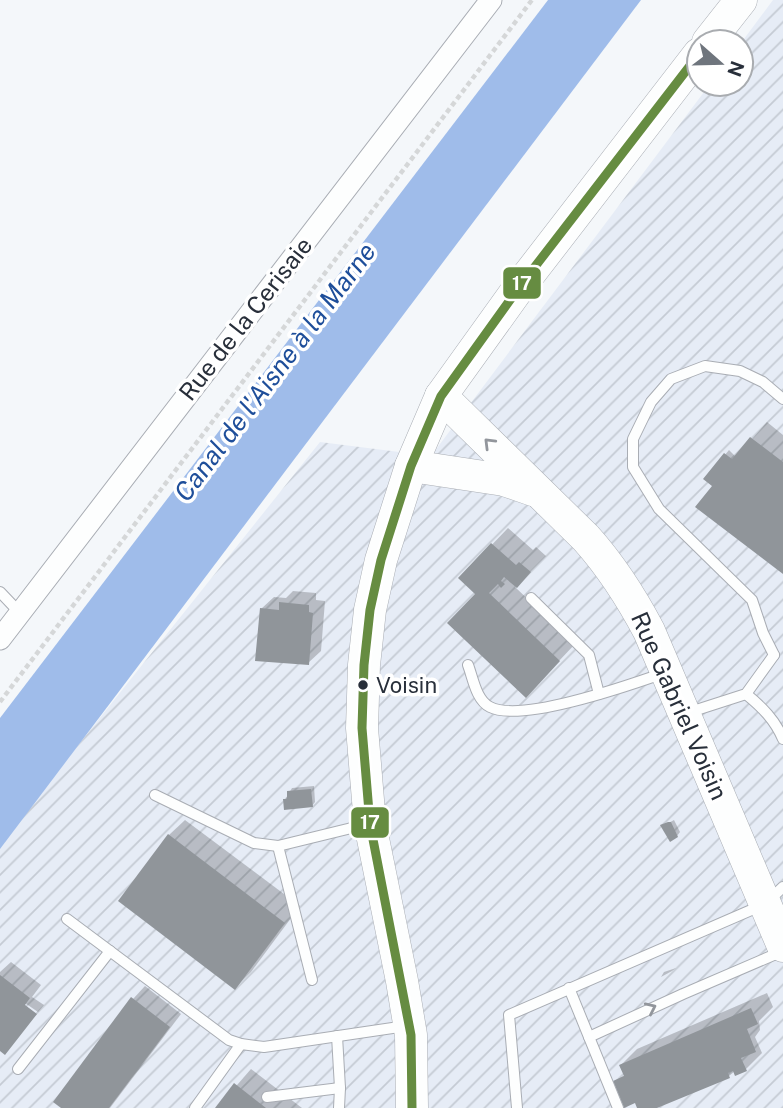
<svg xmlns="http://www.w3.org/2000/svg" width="783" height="1108" font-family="'Public Sans',sans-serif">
<defs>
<pattern id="industrial-furrows" width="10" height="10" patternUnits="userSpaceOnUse" patternTransform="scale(1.75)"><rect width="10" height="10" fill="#e6ecf6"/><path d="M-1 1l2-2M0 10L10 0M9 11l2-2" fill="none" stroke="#c5cbd4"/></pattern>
</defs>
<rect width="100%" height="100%" fill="#f4f7fa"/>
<path fill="url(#industrial-furrows)" d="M773,0H783V1108H0V843L320,442L431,456L710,84H741V43Z"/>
<path fill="#9fbcea" d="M548,0H641L0,849V718Z"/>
<g fill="#0003">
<path d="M767,422L783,435V572L714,486L705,479L729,450L736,457Z"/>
<path d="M508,528L533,550L536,547L546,556L515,587L575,644L542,679L477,594L460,578Z"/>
<path d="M293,591L316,593V600L325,601L321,651L308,663L261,609L274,597L286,598Z"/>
<path d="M314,786L315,802L312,806L285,800L292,788Z"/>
<path d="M185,820L300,906L251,972L235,988L169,835Z"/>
<path d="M674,820L680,832L677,836L663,826Z"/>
<path d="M11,962L41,985L32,997L44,1005L38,1012L25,1003V1007L0,1049V972Z"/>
<path d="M676,968L672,971L661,977L664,972Z"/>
<path d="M145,986L181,1014L110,1108H64L133,999Z"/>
<path d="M767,993L773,1007L759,1021L760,1030L755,1037L762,1053L746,1069L735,1071L729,1076L653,1108H638L635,1101L615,1081L625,1075L621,1065L637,1049Z"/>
<path d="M251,1069L302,1108H217Z"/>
</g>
<g fill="#90959a">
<path d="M750,437L783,462V574L695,507L712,486L703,479L724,453L732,459Z"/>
<path d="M491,543L516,565L519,562L531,572L517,588L504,577L501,581L505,584L501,588L498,584L489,593L560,661L526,698L447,623L475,594L458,578Z"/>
<path d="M279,602L309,605V612L313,613L309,665L255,661L260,608L279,610Z"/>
<path d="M311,789L313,807L284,810L283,799H287V791Z"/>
<path d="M668,822H671L678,837L670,842L660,825Z"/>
<path d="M168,834L285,923L235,990L118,901Z"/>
<path d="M0,975L30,998L25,1005L37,1014L5,1055L0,1051Z"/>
<path d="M131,997L170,1027L109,1108H61L53,1102Z"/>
<path d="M751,1008L758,1024L747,1029L756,1052L741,1058L747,1071L735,1076L733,1071L728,1073L730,1078L657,1108H637L635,1103L624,1108L613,1081L624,1076L619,1065Z"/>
<path d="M234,1083L266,1108H215Z"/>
</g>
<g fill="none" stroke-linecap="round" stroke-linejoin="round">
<g stroke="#a9adb4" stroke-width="12">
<g id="lane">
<path d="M0,592L20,613"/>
<path d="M531,598L589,655L599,694"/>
<path d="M774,655L763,633L752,600L659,509L633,467V439L651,402L671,379L705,366L740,371L763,382L783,399"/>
<path d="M468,665C473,678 476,700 490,707C521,723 630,685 664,673"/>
<path d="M746,694C762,707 775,720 783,739"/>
<path d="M687,713L746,694L774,655"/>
<path d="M155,795L254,843L278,846L368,824"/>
<path d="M278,846L312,980"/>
<path d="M67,919L229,1040L241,1044L264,1047L406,1026"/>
<path d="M569,988L618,1108"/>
<path d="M337,1036L340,1088L339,1108"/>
<path d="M589,1037L683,994L783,951"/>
<path d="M18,1069L110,951"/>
<path d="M267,1097L340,1088"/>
<path d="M195,1108L241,1044"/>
<path d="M517,1108L509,1015L765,904L783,887"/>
</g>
</g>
<g stroke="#a9adb4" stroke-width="23">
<path id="street" d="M0,639L491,0"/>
</g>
<g stroke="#a9adb4" stroke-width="33">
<g id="secondary">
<path d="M708,42L741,0"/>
<path d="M441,396L586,538C612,567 631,597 649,631L783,946"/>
<path d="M411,466L504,480L533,490"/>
<path d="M412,1108L411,1035L402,981L370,824L362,728L364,665L370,610L381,560L411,466L441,396L520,286L699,54"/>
</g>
</g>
<path stroke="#d5d7d8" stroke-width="4.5" stroke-dasharray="5 3.5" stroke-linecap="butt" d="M0,702L532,0"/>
<use href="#lane" stroke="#fdfefe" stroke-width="10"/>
<use href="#street" stroke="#fdfefe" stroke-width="21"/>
<use href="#secondary" stroke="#fdfefe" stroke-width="32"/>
<g stroke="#fff" stroke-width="14">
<path id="bus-1" d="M412,1108L411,1035L370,824L362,728L364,665L370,610L381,560L411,466L441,396L520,286L699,54"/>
</g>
<use href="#bus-1" stroke="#668c41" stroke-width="9"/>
</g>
<defs><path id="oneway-chevron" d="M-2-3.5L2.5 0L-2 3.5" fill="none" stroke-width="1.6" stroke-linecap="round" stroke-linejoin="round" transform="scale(1.75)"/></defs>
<g stroke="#92969c">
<use href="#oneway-chevron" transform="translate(489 443) rotate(-135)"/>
<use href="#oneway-chevron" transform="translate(651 1008) rotate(-25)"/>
</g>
<circle fill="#282f3a" stroke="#fff" stroke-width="2.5" cx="363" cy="685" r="6"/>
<g text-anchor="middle" stroke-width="7" stroke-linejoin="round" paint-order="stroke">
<g font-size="22" fill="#282f3a" stroke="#fff" text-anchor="start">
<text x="376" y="693">Voisin</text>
</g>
<g font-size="24" fill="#282f3a" stroke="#fff">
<text transform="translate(246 319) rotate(-52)" y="8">Rue de la Cerisaie</text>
<text transform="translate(679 706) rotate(66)" y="8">Rue Gabriel Voisin</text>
</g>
<g font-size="26" font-style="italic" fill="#1e4e9a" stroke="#fff">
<text transform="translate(275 372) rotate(-53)" y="9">Canal de l'Aisne à la Marne</text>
</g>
</g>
<g stroke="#fff" stroke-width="2.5">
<rect x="502" y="266" width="40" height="34" rx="7" fill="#668c41"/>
<rect x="350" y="806" width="40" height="33" rx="7" fill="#668c41"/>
</g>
<g font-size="19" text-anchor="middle" font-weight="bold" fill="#fff">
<text x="522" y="290">17</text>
<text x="370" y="829">17</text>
</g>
<g transform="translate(720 63) rotate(110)"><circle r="33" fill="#ffffff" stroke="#a9acb0" stroke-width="2"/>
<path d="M0-5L12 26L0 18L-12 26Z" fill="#6f757d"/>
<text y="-10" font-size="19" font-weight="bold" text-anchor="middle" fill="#282f3a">N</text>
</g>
</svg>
